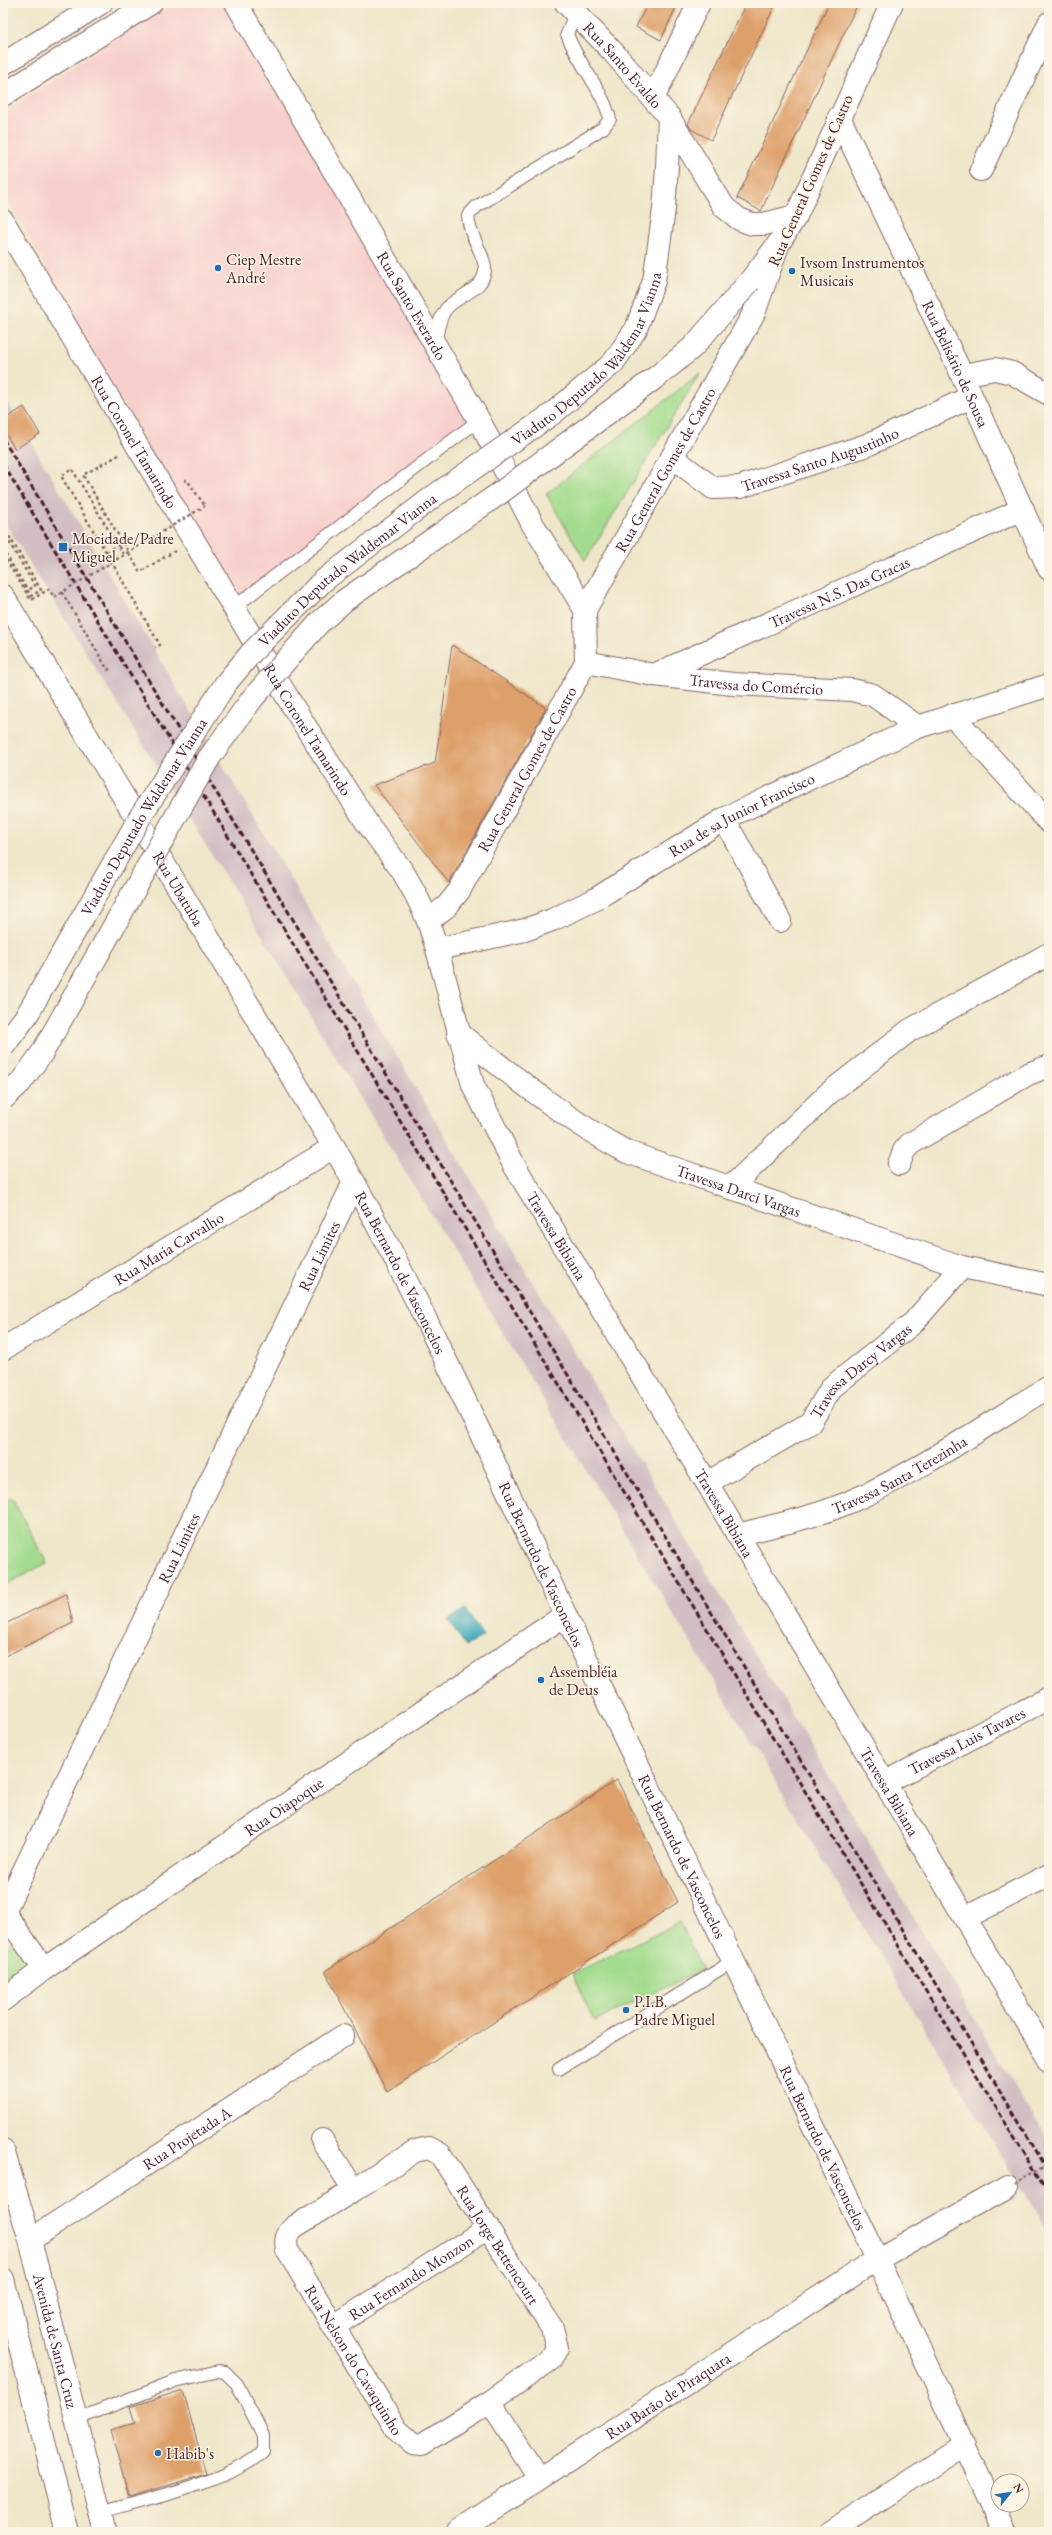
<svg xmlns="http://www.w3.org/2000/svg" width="1052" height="2535" font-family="'EB Garamond',serif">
<rect width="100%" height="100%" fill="#fcf5e5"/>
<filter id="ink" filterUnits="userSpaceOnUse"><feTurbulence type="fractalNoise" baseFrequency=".025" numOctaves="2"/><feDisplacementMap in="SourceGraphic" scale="8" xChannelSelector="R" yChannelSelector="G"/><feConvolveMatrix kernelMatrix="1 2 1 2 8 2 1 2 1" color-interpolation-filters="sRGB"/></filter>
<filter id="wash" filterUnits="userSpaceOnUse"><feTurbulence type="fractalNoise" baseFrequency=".012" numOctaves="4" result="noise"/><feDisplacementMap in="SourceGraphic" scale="16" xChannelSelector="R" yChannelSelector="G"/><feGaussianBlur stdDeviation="0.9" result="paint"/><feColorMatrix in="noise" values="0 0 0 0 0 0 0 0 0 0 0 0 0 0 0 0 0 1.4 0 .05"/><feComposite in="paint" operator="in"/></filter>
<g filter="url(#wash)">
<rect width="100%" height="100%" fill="#efe7ca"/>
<path fill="#f7d0cd" d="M168,3H234L479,420L233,601L3,191V113Z"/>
<path fill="#d2bec3" d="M3,395L248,808L1049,2143V2234L255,924L3,520Z"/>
<g fill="#a3dc8e" stroke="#767e5c">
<path d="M700,373L585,561L546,494Z"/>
<path d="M12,1498L47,1563L3,1586V1503Z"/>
<path d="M680,1922L702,1970L594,2021L572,1974Z"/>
<path d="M14,1937L34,1965L3,1982V1956Z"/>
</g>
<path fill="#3daabc" stroke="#446474" d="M465,1609L483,1636L466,1646L448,1620Z"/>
<g id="blocks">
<g fill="#dea06b">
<path d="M648,3H678L661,40L636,27Z"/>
<path d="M746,3H776L711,140L691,129L688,124Z"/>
<path d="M829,3H858L761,211L737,198Z"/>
<path d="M24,407L40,434L15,449L3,429V420Z"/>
<path d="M452,645L546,708L449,883L374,785L435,763Z"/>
<path d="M66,1594L73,1623L3,1657V1625Z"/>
<path d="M617,1780L678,1902L387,2092L325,1971Z"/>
<path d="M183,2390L206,2474L129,2497L110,2430L135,2423L130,2407Z"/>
</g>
</g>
</g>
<g filter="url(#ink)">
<use href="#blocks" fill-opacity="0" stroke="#846563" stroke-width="1"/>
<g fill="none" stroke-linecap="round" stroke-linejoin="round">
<g stroke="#846563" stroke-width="14">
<g id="service">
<path d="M435,344C438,332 438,319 446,309C457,295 486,290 485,268C484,253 469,236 468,216L476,207L603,128L610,119C602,88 578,64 567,34L575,13"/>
<path d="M233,608L479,420"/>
<path d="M559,2069L733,1961"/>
<path d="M75,2420L175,2381L219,2371L225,2372L237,2384L263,2435V2451C237,2479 139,2502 100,2513"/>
</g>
</g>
<g stroke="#846563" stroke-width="24">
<g id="minor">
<path id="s1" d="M236,3L479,420L532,523L585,610"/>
<path d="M653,99L699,3"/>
<path d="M981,170L1049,23"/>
<path id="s2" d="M3,221L292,705L367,823L403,872L416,895L428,921L437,949L473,1085L514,1165L707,1483L1049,2060"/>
<path d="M962,375L995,369L1012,373L1049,394"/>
<path id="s3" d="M672,457L713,488L740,487L867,445L971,397"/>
<path id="s4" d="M586,662L654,675L733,684L852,690L873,695L918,727"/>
<path id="s5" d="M654,675L1023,509"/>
<path d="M952,715L1049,822"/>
<path d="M724,819L780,921"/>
<path id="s6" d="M428,921L447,906L459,891L586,662L585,610L754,313L777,248"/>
<path id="s7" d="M437,949L525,930L552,920L594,900L724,819L918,727L1049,685"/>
<path id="s8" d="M458,1033C514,1076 564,1119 627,1152L962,1267L1049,1285"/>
<path d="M899,1164L904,1151L910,1144L1028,1074L1049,1066"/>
<path d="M730,1188L829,1093L910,1030L1049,954"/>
<path id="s9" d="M3,1349L334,1147"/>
<path id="s10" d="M707,1483L810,1423L832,1387L913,1323L962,1267"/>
<path id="s11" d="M737,1535C776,1525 817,1517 854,1500C922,1470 985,1425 1049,1387"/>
<path id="s12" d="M884,1783L1049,1698"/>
<path d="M4,1912L44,1969"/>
<path id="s13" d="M3,1914L354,1182"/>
<path d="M965,1918L1049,1875"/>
<path id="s14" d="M3,2000L44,1969L565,1615"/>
<path id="s15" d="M322,2140L354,2190L294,2227C286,2235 285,2240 287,2250L397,2430L413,2444L421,2445L490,2402L539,2478"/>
<path id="s16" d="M354,2190L415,2151L429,2148L440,2154L552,2328L557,2348L550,2360L490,2402"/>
<path id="s17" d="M30,2240L343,2036"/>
<path id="s18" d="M334,2326L488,2228"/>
<path id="s19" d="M457,2532L878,2259L1007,2187"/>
<path d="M830,2532L965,2444"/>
</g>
</g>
<g stroke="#846563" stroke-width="24">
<g id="tertiary">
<path id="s20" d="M839,117L962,375L1049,569"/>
</g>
</g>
<g stroke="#846563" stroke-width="24">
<g id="secondary">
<path id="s21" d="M566,3L613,52L669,117L724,207L739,219L752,224H764L796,216"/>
<path d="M3,64L101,3"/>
<path d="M3,95L151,3"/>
<path d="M667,167L669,117"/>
<path d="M750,281L779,243L796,216L892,3"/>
</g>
</g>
<g stroke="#846563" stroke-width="24">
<g id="primary">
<path id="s22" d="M3,596L334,1147C430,1313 504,1488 587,1660C728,1950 870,2239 1005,2532"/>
<path id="s23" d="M3,2150L30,2240L105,2532"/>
<path d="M3,2279L67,2532"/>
</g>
</g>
<g stroke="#846563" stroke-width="2.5" stroke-dasharray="3 3" stroke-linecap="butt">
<path d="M119,455L83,475L140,572L175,551"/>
<path d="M184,481L187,480L205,506"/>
<path d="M3,532L35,586L25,592"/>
<path d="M106,552L123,542"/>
<path d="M111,561L160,645L155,647"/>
<path d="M62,592L108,670L112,667"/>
</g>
<use href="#service" stroke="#fff" stroke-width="12"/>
<use href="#minor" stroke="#fff" stroke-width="22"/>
<use href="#tertiary" stroke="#fff" stroke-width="22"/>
<use href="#secondary" stroke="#fff" stroke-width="22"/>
<use href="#primary" stroke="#fff" stroke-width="22"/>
<g stroke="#4a1f2b" stroke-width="3" stroke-dasharray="6 3" stroke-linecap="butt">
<path d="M3,439L1049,2172"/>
<path d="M3,464L1049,2195"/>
</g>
<g stroke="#846563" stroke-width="24" stroke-linecap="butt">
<g id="secondary-bridge">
<path id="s24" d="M3,1047L27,1015L140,817L226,683L252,652L323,581L434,496L552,414L613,363L636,329L654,281L664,209L667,167"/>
<path d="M3,1099L21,1082L42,1053L209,758L252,699L319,623L345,600L500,493L659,375L693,347L750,281"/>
</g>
</g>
<g stroke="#846563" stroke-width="2.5" stroke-dasharray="3 3" stroke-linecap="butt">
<path d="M3,526L41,590L31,596L3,550"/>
<path d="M106,552L61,476L72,469L123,554"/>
<path d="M3,555L31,600L49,589L54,597L205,506"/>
<path d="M1015,2185L1049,2164"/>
</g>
<use href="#secondary-bridge" stroke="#fff" stroke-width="22"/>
</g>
</g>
<g fill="#1f6fb2" stroke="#fcf5e5" stroke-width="1.5">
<circle cx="218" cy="268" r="4"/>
<circle cx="792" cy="271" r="4"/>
<rect x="58" y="542" width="10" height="10" rx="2"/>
<circle cx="541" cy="1680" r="4"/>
<circle cx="626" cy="2010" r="4"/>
<circle cx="158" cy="2453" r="4"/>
</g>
<g text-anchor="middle" stroke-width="3" stroke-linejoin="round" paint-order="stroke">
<g font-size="16" fill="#4a1f2b" stroke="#fcf5e5">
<text dy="6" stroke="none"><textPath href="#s21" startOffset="84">Rua Santo Evaldo</textPath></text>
<text transform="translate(810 180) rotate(-66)" y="6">Rua General Gomes de Castro</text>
<text dy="6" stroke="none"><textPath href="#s1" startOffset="350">Rua Santo Everardo</textPath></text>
<text dy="6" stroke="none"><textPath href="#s24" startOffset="918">Viaduto Deputado Waldemar Vianna</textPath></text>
<text dy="6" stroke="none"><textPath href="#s20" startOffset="273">Rua Belisário de Sousa</textPath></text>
<text dy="6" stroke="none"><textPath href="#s2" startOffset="257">Rua Coronel Tamarindo</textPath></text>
<text dy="6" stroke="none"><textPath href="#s3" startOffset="163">Travessa Santo Augustinho</textPath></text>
<text dy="6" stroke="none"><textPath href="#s6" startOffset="519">Rua General Gomes de Castro</textPath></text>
<text dy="6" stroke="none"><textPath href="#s24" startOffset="594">Viaduto Deputado Waldemar Vianna</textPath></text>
<text dy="6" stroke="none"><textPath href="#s5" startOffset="203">Travessa N.S. Das Gracas</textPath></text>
<text dy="6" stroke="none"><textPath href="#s4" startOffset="172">Travessa do Comércio</textPath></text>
<text dy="6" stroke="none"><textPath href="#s2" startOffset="593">Rua Coronel Tamarindo</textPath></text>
<text dy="6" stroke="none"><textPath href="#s6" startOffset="183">Rua General Gomes de Castro</textPath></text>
<text dy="6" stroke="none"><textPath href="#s7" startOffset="336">Rua de sa Junior Francisco</textPath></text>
<text dy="6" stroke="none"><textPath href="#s24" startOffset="270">Viaduto Deputado Waldemar Vianna</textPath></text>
<text dy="6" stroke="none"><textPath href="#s22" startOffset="341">Rua Ubatuba</textPath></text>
<text dy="6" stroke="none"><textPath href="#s8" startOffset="325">Travessa Darci Vargas</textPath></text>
<text dy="6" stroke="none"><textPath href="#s2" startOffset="1162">Travessa Bibiana</textPath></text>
<text dy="6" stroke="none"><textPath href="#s9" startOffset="194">Rua Maria Carvalho</textPath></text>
<text dy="6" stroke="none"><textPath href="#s13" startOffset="730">Rua Limites</textPath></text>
<text dy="6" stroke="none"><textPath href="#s22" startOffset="785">Rua Bernardo de Vasconcelos</textPath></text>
<text dy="6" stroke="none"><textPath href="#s10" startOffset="193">Travessa Darcy Vargas</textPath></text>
<text dy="6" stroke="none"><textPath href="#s11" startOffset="174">Travessa Santa Terezinha</textPath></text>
<text dy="6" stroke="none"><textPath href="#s2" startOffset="1486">Travessa Bibiana</textPath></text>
<text dy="6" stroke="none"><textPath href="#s13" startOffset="406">Rua Limites</textPath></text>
<text dy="6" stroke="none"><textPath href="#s22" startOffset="1109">Rua Bernardo de Vasconcelos</textPath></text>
<text dy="6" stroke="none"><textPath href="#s12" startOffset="93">Travessa Luis Tavares</textPath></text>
<text dy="6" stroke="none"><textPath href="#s2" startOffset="1810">Travessa Bibiana</textPath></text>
<text dy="6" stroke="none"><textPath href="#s14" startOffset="341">Rua Oiapoque</textPath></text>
<text dy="6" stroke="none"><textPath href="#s22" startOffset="1433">Rua Bernardo de Vasconcelos</textPath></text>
<text dy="6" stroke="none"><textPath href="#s17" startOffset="187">Rua Projetada A</textPath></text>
<text dy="6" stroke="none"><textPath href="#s22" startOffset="1757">Rua Bernardo de Vasconcelos</textPath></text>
<text dy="6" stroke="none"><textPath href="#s16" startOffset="207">Rua Jorge Bettencourt</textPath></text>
<text dy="6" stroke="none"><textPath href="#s18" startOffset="91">Rua Fernando Monzon</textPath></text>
<text dy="6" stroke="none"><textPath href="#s23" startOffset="198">Avenida de Santa Cruz</textPath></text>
<text dy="6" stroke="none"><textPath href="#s15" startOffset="284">Rua Nelson do Cavaquinho</textPath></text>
<text dy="6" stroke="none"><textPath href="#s19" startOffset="251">Rua Barão de Piraquara</textPath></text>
</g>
<g font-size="16" fill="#4a1f2b" stroke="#fcf5e5" text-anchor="start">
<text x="226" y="265">Ciep Mestre<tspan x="226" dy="18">André</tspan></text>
<text x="800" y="268">Ivsom Instrumentos<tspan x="800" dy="18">Musicais</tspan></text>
<text x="72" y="544">Mocidade/Padre<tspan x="72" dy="18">Miguel</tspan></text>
<text x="549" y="1677">Assembléia<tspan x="549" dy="18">de Deus</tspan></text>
<text x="634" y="2007">P.I.B.<tspan x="634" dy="18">Padre Miguel</tspan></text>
<text x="166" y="2459">Habib's</text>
</g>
</g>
<rect width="1052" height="2535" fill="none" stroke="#fcf5e5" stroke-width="16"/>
<g transform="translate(1010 2493) rotate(60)"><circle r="19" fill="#fcf5e5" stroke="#b59f9b"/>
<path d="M0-3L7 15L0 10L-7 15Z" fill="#1f6fb2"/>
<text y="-6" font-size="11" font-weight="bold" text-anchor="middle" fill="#4a1f2b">N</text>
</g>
</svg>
